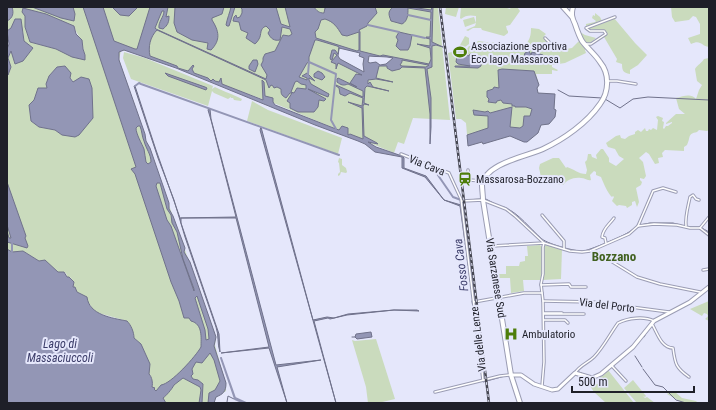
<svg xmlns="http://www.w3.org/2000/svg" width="716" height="410" font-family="'Roboto Condensed',sans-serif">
<rect width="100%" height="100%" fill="#e5e7fb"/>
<g fill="#cadbbd" fill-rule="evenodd">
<path d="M12,7H112L113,9L129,16L138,7H438L450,120L413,118L404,144L398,142L394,153L276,104L182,70L176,66L130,50L121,51L119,59L143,132L216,337L215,345L226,385V391L215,398L214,403H165L152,387C153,383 152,377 149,374L148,360L141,344L134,338L132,329L127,321L95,312L83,295L77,292L73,288L74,282L70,277H67L66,273L58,272L46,262L39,261L25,252H12L7,249V74L8,75L11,67L8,58L12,50L15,64L24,41L23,30L15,19L11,28L7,31V21C13,18 14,13 12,7ZM25,16L61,21L74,26C76,33 80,37 82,41C83,46 83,50 85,55L56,49L30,42L25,27ZM340,48L360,53L359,56L364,58L363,64L364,72L340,59L338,56ZM369,56C377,57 385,56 393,58L386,64L380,65L376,62L370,63L368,62ZM65,66C72,85 74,82 92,88L93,106L62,135L55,130L39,127L31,121L29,106L44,89L48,88L49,76L57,67Z"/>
<path d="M446,7H459L456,17L445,14Z"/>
<path d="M461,7H504L510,9L511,7H517L520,11L510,25L506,26L507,30L508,31V33L504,36L482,30L481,28H473L468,31L466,30L475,26L476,23L465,27L463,20L474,17L476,23V16C471,15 465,15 461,19L460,18Z"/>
<path d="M671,7H709V47C701,46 701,39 691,44L688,38L700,34V24L696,17L693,16L689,20L675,22L672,17Z"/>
<path d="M595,13L600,17L602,21L600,23L598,21L597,23L586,26V24L595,22L596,21L592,18L593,15L595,16Z"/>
<path d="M614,18L635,43L647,55L638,65L630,70V74C623,73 622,70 622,64L616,62L617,59L604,37L606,34V31L588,29V28L598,25Z"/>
<path d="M531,28L539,29L546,34L544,36L560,50L572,48L580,40L586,48L585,50L586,53L565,63L552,65V67L558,70L557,71L552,70V74H536L539,85L537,88L538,93L555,94L554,109L556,110L555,117L549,124L541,125L538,133L527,142H524L510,136L483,144L482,142L468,146L466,123L461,119H456L448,53L455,51V49L459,47L465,36L469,38V44L465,47H464V50L467,49L469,46L518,50L522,45H525C530,40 531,35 531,28Z"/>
<path d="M580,32L585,35L596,38L590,43H585Z"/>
<path d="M478,41L486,42L490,43L494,42L495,47L472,45L474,42L476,43Z"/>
<path d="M124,52L145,58L213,86L212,89L215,87C225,92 232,94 242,99L241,101L234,100L233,98H231V97L228,99L214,93L212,91L208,106L131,79L123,58Z"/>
<path d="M709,58V130L707,131L699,130L697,132C687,134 691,137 687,145L684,147V151L665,150L662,153L663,157L658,158L659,163L655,164L649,154L646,152L639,158L643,162L646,176L644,179L640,178V180L642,182L641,185L636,188L639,202L637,207L635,201L632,202V205L627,208L626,206L619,205L617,206L612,201L614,197L613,196L612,197C608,194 603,182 601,177L596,175V172L594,171L590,175L591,180C587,181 585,178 581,178C573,177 567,180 563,185H558L557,183L541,177L539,168L540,164L553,158H559L566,168L567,167C574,169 578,174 586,174L587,170L585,162L587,160L588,154H591L592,157L597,159L596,155L601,149H603L609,158V162L616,166L624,159L619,156L615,149L608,147L606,143L616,136L620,135L621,138L625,139L629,136L635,134V132L638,130L641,132L645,128L646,131H648L649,129L651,130L653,128L657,130L658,120L656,117L658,116L663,118L662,121L664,122L663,128L664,129L666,126H668L672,123V122L666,124V123L676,114H685L679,109L676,98C684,96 691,93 696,99L699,90L702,85L697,81L695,69C698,64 702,63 704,59Z"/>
<path d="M252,101L268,110L342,138L338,154L247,121Z"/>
<path d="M339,158L342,159V165L346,168L347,172L346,173L341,172L340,175L338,176V174L340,172L339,163L338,162Z"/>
<path d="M540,245L542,247V274L540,280H523L524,291L511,293L510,278H497V274H506V266H519L520,262L525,261V256H528L527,246Z"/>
<path d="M545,245L562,249L561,279L543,280L544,246Z"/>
<path d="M709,301V321L705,319L708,316L707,314L704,313L702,316L690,309Z"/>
<path d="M376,339L395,399L378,403H368L366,387L352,340L355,341Z"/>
<path d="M608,370L634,403H606L594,392L590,386L601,383L600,377Z"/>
<path d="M633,380L646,396L645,397L643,396L645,398L647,397L655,403H635L636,402L624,388Z"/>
<path d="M670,391L675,392L682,398L696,401L698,403H683L667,394Z"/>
</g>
<g fill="#9396b5" stroke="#70728b" fill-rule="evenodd">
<path d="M7,7H12C14,13 13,18 7,21Z"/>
<path d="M32,7H73L75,14L74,21L61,18Z"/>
<path d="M83,7H103L114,41L135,49H137L150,7H168L166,17L169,16C169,22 168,25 163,29L159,28C158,22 164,17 164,11H162L155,28L156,29L266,79L267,75L261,65L263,61V58L265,54L275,51L283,35L289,36L292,34L290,29L282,27L280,40C274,41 271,39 268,33L270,30L266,26C259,29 262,34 259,39C258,41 256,43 255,44L246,38L248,33L241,30L239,22L233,21L234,17L236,15L237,18L240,17L242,13V9L240,7H276L281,24L290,27L285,7H314C317,11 319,13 324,13L325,8L327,7H375L377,13L368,23L367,26L359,30L360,32V51L380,56L383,55L429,64L431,59L430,48L417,44L430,46V39L426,38V37H430L431,12L408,8C408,14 408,21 402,24L391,21C389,15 387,12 393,7H411L431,10L432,7H433L432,42L443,47L436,45L432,46V67L427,69L431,98V127L430,144V114L425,68L402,67L400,69L392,71L387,68V66H379L376,78L393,82L376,79L368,80V84L370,82L373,87L389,91L367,86L365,88L364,103L369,105L364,104L363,106L364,136L377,143L378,144L368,142L376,147L402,156L404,158V168L426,176L444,200L461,205L473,301L460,206L444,200L425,177L402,168V157L375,152L365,144L358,141L315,125L176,68L124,50L119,52V60L145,134L146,141L150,148L169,203V209L173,216L185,248L184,252L190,262L216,337L214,346L226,383C226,392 223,394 216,397L214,403H208L209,393L215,390L220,381L214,360L210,353L202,363L196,362L192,369L193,374L191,376L193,379L198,380L203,384L202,403H199L201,390L200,387L183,378L174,385C172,389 166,396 163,398L166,403H7V249L12,252L23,251L39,261L45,260L58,272H64L67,277H69L74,282L73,287H75L77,292L87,297C89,315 112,318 127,321C131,325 134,332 134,338L141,344L150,364L149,374C152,377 153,383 152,387L155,388L154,389L156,391L161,385C171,384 196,356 201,347C201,338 203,324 191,321L189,318H184L179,301L171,282L135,174L131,169L136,167ZM325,19C334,22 337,27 342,35L347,36L359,32V50L357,51L316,38L315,32L318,29L321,20ZM157,30L266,80L269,88L271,85L273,86L274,88L277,87L281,89C281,94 281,95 286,98L290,93H292L287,101L290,103V108L298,112H314L318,107L319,100L324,101L326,99L308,89L328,97L329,94L311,84L309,80V78L315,81L307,73L302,76L307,78V80L299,77L307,63L309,62V57L315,40H317L337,46L339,47L338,54L335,50H332L330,58L331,60H332L334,53L337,55L331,62L336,64V69L338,63L362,75L356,74L350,83L357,87L338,78L337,79V82C341,85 343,86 348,84L363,91V97L336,85V86L339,88L340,94L345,96L350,93L363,98L362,106L348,102L362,108L363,139L350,134L348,135V128L342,126L339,130L336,129L275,105L273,102V98L265,96L264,82L262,80L263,100L222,84L221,78L219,82L215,81L213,79L211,81L208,78L194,73L192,69L194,66L193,65L188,71L178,68L177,66L150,56C148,47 150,37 157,30ZM339,48L360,53L359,56L364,58L363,64L364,72L340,59L338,56ZM369,56C377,57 385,56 393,58L386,64L380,65L376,62L370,63L368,62ZM402,60L428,65H429L426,67L402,66L400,65L402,62ZM297,81L301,84L306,85V89L297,88L294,93L291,92L295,82ZM138,126H140C142,131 142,137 144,141C146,149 151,154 151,162L148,164L146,162C145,158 145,153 144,149C142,144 136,134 136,128ZM157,183H160L167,209L171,215L172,223L177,232L183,259L194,289V291L171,226L167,220L156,186ZM197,296L208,329L209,339L206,340L205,330L195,298Z"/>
<path d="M112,7H138L129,16L120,15Z"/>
<path d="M175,7H224L222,14L212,18V20C219,31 221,40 211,50L207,49L208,43L192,40L177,32L174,23Z"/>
<path d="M231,7H235L229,26H227L226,25C227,19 230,12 231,7Z"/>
<path d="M23,8L46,14L74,26L76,34L82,40L83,49L85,55V60L72,57L56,49L30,42L25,27V16L22,12Z"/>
<path d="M15,19H21L24,41L33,48L23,61L15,64L11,51L8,58L11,67L8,75L7,49L9,44L7,31L11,28Z"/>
<path d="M399,32L412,35L410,46L408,50H400L396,46L398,40L396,37Z"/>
<path d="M529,51L531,55L532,52L543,55L547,60V61L535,62L526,60L524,56L525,53Z"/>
<path d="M465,54L469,56L470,54L481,56V66L478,68L455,67V66H470L458,64L456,62L457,56Z"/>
<path d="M253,60H257L258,64L255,72L249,69V66Z"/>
<path d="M65,66L71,73L70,78L73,82L81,77L89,79L92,88L93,118L79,135L75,137L62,135L55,130L39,127L31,121L29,105L34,100L38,88H47L46,84L49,76L57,67Z"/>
<path d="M502,69L534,71L539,85L537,88L538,93L555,94L554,109L556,110L555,117L549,124L541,125L538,133L527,142H524L510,136L483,144L482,142L468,146L467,135L488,128V116L474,115L473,110L485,112L488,111L490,113L512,107L510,127L520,128L523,126L524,116H530L532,109L526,107H515V106H512V104L503,103L501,100L497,101L496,103L488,102L489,99L487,97V91L493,89L494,87L499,88L498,70Z"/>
<path d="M318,71L322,73L325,77L322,80L314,77V74Z"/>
<path d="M165,73L205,87L207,88L206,90L168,76Z"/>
<path d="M134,86H135L156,150L180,218L236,217L211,120L208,110L209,108L210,109L211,119L276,365L321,360L277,367L287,403L269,348L221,353L269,347L236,218H181V223L219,334L220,352C217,344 219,335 216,327L185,237L174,200L158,158Z"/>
<path d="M261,127L313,320L327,317L334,318L348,314L394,310H417L419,311L394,310L347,315L330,319L328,318L314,321L336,403L260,130Z"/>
<path d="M7,182L26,236L25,238L28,246L27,248L7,242V231L9,238H11L7,225Z"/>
<path d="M371,332L372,337L357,339L355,337L356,334Z"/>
</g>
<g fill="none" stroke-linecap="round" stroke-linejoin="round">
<g stroke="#70728b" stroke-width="1">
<path d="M558,90L569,96L602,98"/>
<path d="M605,99L620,108L633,99L648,97L709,100"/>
<path d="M484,198L499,206"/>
<path d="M466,200L481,199"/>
<path d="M504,207C519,213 530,229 542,239C548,244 576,252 584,251C592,249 627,235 632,230"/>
<path d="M640,225L650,223H673L688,227H700L709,232"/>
<path d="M472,301L483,382L505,376"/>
<path d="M352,337H355"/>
<path d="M644,337L647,332"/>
<path d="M635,356L642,367"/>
<path d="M643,369L655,385L663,387L676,400L686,403"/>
<path d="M579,372L586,375"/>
<path d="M227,402L228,396L234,399"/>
</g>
<g stroke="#9396b5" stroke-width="2">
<path d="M408,15L431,20"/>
<path d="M368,25L399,32"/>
<path d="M412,35L425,38"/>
<path d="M308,74L309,62L336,74L331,120L336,129"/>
<path d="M135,86L139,83L141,84L339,155"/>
<path d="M433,168L453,197L461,200"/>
<path d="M12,252V243"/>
<path d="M244,403L235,399L221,358L235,398L246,403"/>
</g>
<g stroke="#9b9db4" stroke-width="3.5">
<g id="street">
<path d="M545,38L550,43"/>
<path d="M586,44H591L606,34L604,31H590L586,28L615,17"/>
<path d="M608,81H617L636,84"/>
<path d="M401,154L449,173L461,199L483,380"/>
<path d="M468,170L469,180L483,181"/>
<path d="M462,201L483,200L506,209L515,216L544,243L543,247V274L541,284L543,301L544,362L542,386"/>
<path d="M542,215L564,241V249"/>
<path d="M638,226L653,191L663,188L676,192"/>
<path d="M686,226C685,216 688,207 690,197L693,195L696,199L699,200"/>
<path d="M700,228L709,217"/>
<path d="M606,243L605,238L602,237C603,228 609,225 614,218"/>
<path d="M492,246L544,243L570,251L582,252L590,251L629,234L638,226L654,224L677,225L690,228H700L709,235"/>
<path d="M592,251L598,253L637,277L660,284L700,292"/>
<path d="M703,270L709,269"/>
<path d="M541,285L569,284L571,287H586"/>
<path d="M543,301L593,302L669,312"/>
<path d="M474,302L524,293H542"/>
<path d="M544,313H562"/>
<path d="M544,314H584"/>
<path d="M544,320H565L568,323"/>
<path d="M652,324C657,332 661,348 673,348C675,364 676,368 689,377"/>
<path d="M612,366L626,381"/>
<path d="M575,373C580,365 588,363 594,357C603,348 610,334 618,323C628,318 644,316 654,321"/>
<path d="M435,392L500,376L509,375"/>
</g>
</g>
<g stroke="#9b9db4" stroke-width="5">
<path id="secondary" d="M511,375H521L534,384L552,390L558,389L575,373L592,378L601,374L633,347L654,321L690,302L709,287"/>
</g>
<g stroke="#9b9db4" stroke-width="6">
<g id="primary">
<path d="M563,7L572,17"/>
<path d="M520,403L511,375L483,200C483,195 482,189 482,185C485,163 528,156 543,149C564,139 587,123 600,104C609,92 610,74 600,62C595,54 587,48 582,41C579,36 577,30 575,24C572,18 571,14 573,7"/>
</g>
</g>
<use href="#street" stroke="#fff" stroke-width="1.5"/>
<use href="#secondary" stroke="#fff" stroke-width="3"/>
<use href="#primary" stroke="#fff" stroke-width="4"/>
<g stroke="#454651" stroke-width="2.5">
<path id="rail" d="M440,7L489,403"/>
</g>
<use href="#rail" stroke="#e5e7fb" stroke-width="1" stroke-dasharray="3" stroke-linecap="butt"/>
</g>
<defs>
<g id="stadium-bare" transform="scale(1.08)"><path d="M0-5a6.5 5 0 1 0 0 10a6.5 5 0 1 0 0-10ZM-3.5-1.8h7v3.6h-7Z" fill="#4e7e0a" stroke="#e5e7fb" stroke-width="2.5" paint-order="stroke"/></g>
<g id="station-bare" transform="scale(1.08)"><path d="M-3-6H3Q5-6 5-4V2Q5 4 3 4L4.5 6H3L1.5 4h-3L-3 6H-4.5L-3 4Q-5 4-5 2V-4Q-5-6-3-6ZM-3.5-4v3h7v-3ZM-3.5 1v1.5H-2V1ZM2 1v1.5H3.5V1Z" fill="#4e7e0a" stroke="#e5e7fb" stroke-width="2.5" paint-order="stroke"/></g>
<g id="hospital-bare" transform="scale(1.08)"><path d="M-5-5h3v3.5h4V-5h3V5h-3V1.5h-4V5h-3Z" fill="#4e7e0a" stroke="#e5e7fb" stroke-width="2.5" paint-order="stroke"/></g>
</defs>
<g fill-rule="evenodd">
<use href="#stadium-bare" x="460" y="52"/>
<use href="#station-bare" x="465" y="179"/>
<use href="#hospital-bare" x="511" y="334"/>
</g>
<g text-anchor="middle" stroke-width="4" stroke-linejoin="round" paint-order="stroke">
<g font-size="11" fill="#1e1f28" stroke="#e5e7fb" text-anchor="start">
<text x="471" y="50">Associazione sportiva<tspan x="471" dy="13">Eco lago Massarosa</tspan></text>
<text x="476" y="183">Massarosa-Bozzano</text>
<text x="522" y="338">Ambulatorio</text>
</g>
<g font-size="11" fill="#1e1f28" stroke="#e5e7fb">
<text transform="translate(427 165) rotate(22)" y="4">Via Cava</text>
<text transform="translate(496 278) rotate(81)" y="4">Via Sarzanese Sud</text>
<text transform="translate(607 305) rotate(7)" y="4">Via del Porto</text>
<text transform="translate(478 339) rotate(-97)" y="4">Via delle Lenze</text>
</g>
<g font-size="12" font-style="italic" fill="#3a3b68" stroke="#e5e7fb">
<text transform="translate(461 265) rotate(-97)" y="4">Fosso Cava</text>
<text x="60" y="348">Lago di<tspan x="60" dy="14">Massaciuccoli</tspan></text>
</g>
<g font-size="13" font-weight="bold" fill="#416120" stroke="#e5e7fb">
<text x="614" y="261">Bozzano</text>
</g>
</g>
<rect width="716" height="410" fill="none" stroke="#1e1f28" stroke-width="16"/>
<path d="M572 386v6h122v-6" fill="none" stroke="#1e1f28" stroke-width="2"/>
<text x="578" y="386" font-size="12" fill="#1e1f28" stroke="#e5e7fb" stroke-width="3" paint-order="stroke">500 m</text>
</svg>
